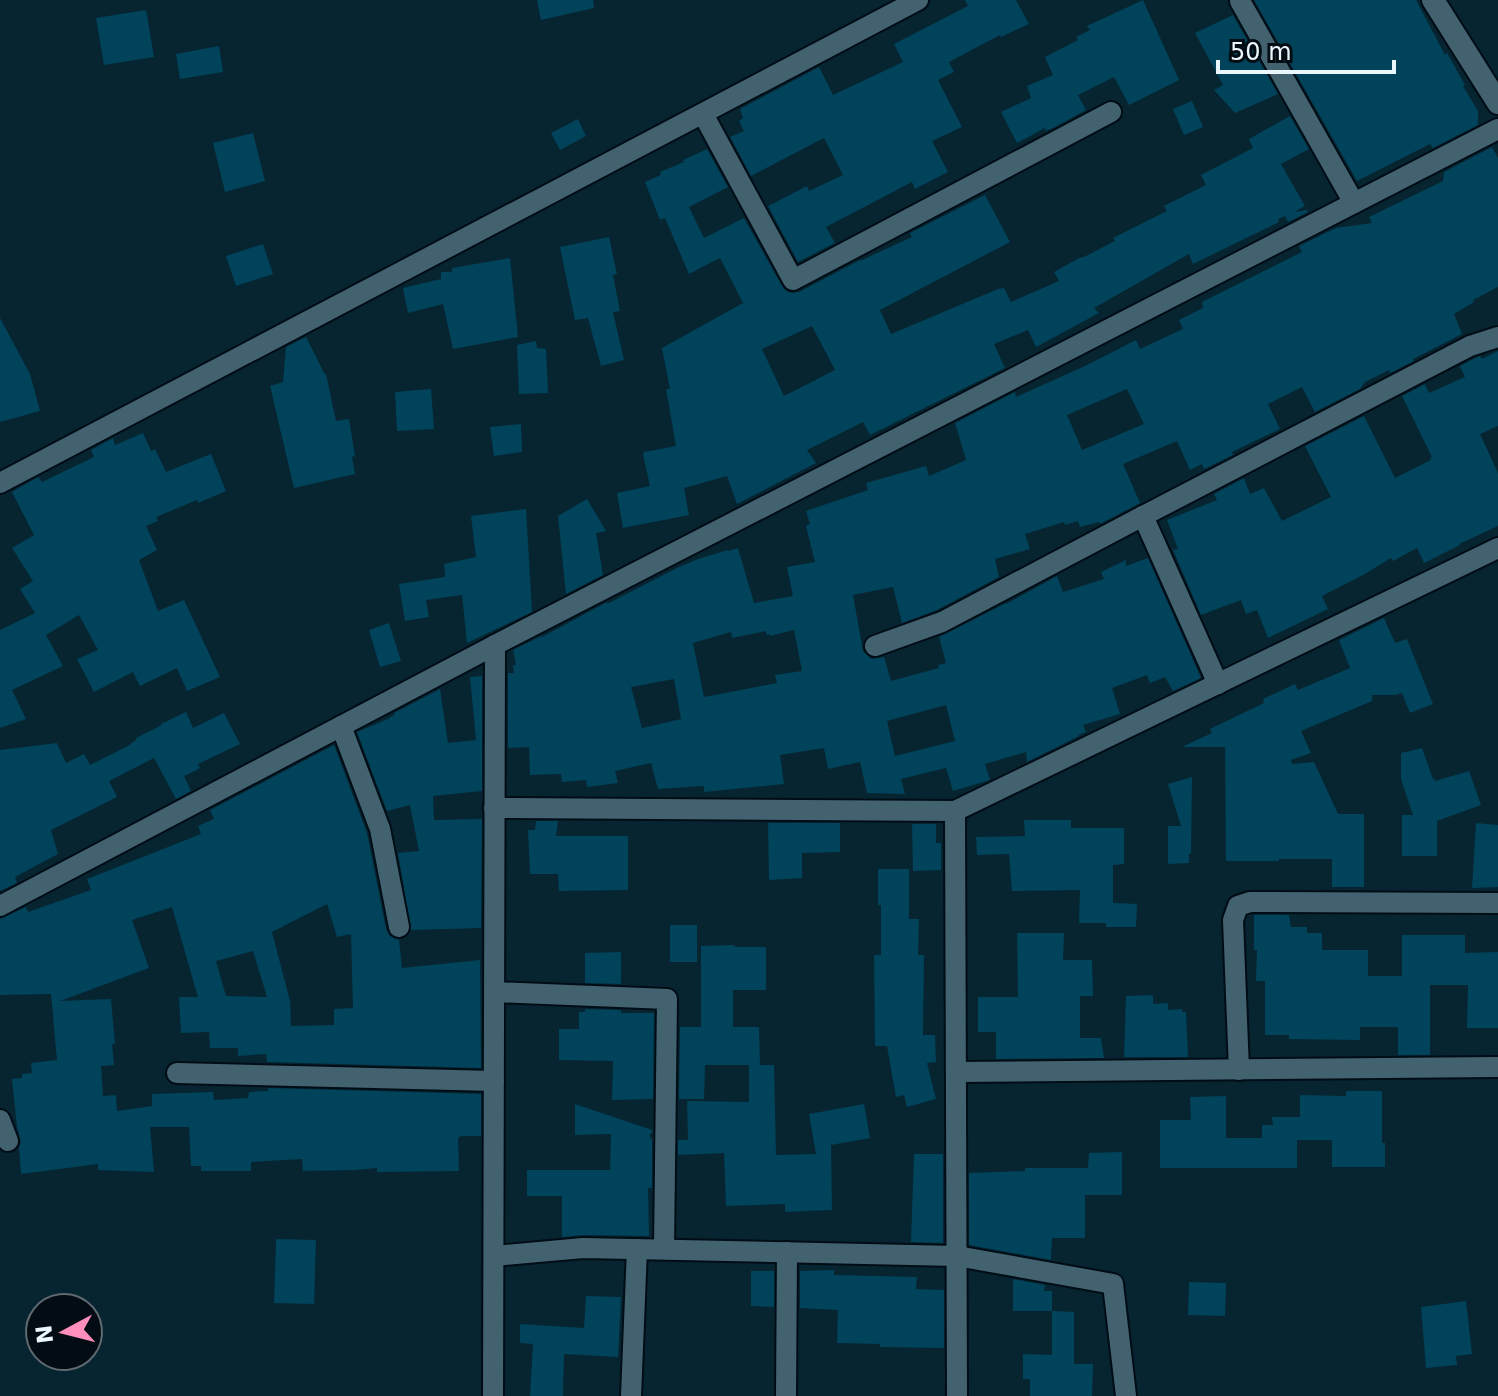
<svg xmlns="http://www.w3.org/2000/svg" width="1498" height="1396" font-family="'DejaVu Sans',sans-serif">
<rect width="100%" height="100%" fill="#062531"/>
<g fill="#00435a" fill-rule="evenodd">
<path d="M537,0H593L594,8L541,20Z"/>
<path d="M965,0H1016L1029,24L1001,37L1000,35L949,62L954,72L938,80L962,127L932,141L948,172L915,189L912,182L826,227L835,243L798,262L768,206L807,186L809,191L843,175L824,138L751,176L730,137L744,131L739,121L743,118L740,109L819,67L833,95L903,62L894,44L968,6Z"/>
<path d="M1143,0L1179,80L1129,105L1114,77L1078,95L1086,110L1057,126L1046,131L1045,128L1017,143L1001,112L1031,98L1027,86L1053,75L1045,57L1078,40L1076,37L1090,30L1087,26Z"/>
<path d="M1254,0H1416L1445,55L1447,53L1465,85L1463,86L1478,111V125L1433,148L1430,144L1357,181Z"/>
<path d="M146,10L154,57L104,65L96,18Z"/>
<path d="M1233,15L1278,94L1235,113L1214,90L1223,85L1195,33Z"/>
<path d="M219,46L223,72L180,79L176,54Z"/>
<path d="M1192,101L1203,127L1184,135L1173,109Z"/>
<path d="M1290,116L1309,149L1281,164L1305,206L1294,212L1307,210L1308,212L1288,222L1285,216L1278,219L1279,222L1193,264L1189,254L1094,308L1099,313L1036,347L1028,330L994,344L1005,368L870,435L863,422L807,450L816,463L737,504L727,476L684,488L689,515L623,528L617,493L650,486L643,454L644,452L676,446L666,389H670L662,348L743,303L720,258L689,274L665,218L660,220L645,182L661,175L660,172L684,162L683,160L707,149L728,187L689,207L704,238L744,218L782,286L786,291L792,293L799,292L860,260V261L912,237L910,233L985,195L1010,242L880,310L891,334L998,289L1004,288L1011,302L1059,281L1054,272L1081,257L1082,258L1115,241L1113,238L1167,211L1164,206L1206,185L1201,175L1253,148L1249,139ZM812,326L835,370L784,396L762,349Z"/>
<path d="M578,119L586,136L560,150L551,133Z"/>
<path d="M253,133L265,181L225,192L213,143Z"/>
<path d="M1492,147L1498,158V287L1473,300L1474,302L1454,314L1462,334L1413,359L1414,361L1390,373L1389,370L1365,382L1360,389L1315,412L1302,387L1268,404L1280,429L1232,452L1233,455L1204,469L1202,464L1190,470L1177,441L1123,464L1140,503L1100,524L1099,522L1080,527L1078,521L1065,525L1064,522L1025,534L1030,549L995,559L999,577L937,610L902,623L893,587L853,595L863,651L871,659L884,657L891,681L939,668L938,665L946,663L939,637L1006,603V604L1057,576L1063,592L1104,579L1101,572L1126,560V566L1148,558L1201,678L1173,691L1165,677L1150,683L1147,675L1112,688L1120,714L1083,725L1086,732L1078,735L1079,736L1027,762L1026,752L985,764L990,780L953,791L946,768L901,779L905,794L867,793L860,762L828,769L824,748L780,755L784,784L704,792V786L658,789L651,763L615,771L618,783L587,787L586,780L562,782L561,774L530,775L529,747L508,748V673H514L513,665H516L513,650L541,636L542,637L607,602V604L677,568L698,559L728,550L729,551L738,548L754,603L793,596L787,567L815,562L806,526L810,524L806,511L868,490L866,483L926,466L929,476L966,460L955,423L1015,392L1016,397L1085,366L1136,340L1140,349L1183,329L1179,320L1203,308L1202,302L1302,252L1299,246L1336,228L1372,223L1369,217L1443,181L1444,172ZM1127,389L1144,424L1082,450L1067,415ZM794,630L802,671L775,675L777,683L704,697L693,643L731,632L732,638L766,631L767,635L770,634V636ZM674,679L681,719L642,728L631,687ZM946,705L955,741L895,756L887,721Z"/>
<path d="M609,237L617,274L613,275L620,311L613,312L624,360L601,366L588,318L575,320L560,247Z"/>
<path d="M263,244L273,274L236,286L226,256Z"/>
<path d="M510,258L518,337L453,349L443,304L408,313L403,288L441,279V272H452V268Z"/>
<path d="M0,318L30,374L40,411L0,422Z"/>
<path d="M306,337L324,373L326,374L336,421L349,419L355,456L352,457L355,474L294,488L270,386L283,382L286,347Z"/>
<path d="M536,341L537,348L546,349L548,393L519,394L517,345Z"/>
<path d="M1498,351V426L1480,434L1498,473V526L1459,544L1460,545L1424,563L1417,548L1393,561L1391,558L1365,574L1322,596L1328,609L1268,638L1257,610L1246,614L1241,600L1201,615L1173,550L1178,549L1167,520L1217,500L1214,494L1244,478L1250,494L1264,488L1282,521L1331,497L1305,446L1364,416L1395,478L1431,460L1430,458L1432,457L1402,396L1425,384L1429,393L1465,377L1460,366L1475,358L1480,356L1482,359Z"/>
<path d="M431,389L434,429L397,431L395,392Z"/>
<path d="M521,424L522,452L494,456L490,427Z"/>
<path d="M143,433L151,451L155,449L166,472L211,454L226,491L198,503L197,500L156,517L158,521L146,526L157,550L139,560L158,611L184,600L220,677L187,691L177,668L140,686L133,672L94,692L77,659L98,650L79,615L46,635L63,666L12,690L26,719L0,728V630L35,613L20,589L33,581L12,548L34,535L12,492L38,477L42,482L94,457L91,450L113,438L115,445Z"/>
<path d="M587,499L606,531L596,533L603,575L566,594L558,516Z"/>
<path d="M526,509L532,612L467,643L462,595L426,600L429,617L405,621L399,584L445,577L444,564L476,557L471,516Z"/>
<path d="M1384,618L1395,643L1407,639L1433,704L1410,713L1402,693L1396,695H1372V701L1301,731L1311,753L1291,760L1292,764L1314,762L1338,814H1364V887H1332V859H1279V861H1226L1225,747H1182L1212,733L1210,729L1264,703L1263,699L1295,684L1298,690L1350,668L1339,640Z"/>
<path d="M389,623L401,661L380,667L369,630Z"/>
<path d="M482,676V791L433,796L434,820L482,819L481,928L411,930L398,853L419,851L410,805L387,811L357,732L390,718V717L395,715L394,713L440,689L448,743L476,740L470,677Z"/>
<path d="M186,712L193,728L224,713L240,744L198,764L200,768L197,770L184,776L191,791L176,799L154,758L109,781L117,797L51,830L58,854L15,877L17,883L0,891V750L57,743L66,763L84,754L90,765L128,746L136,740V738L162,725L161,724Z"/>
<path d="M334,745L367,833L386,929L390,936L399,940L402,968L480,960L481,1068L267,1062L266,1054L238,1056V1048H210L209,1032L181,1033L179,997H198L172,907L132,920L149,968L60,1001L111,999L115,1044H112L114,1065L101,1066L103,1096L116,1095L117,1111L152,1106V1094L213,1092L214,1100L248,1098L249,1092L268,1091V1088L481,1094V1136H461L458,1138L459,1171L377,1172V1168L355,1170L303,1171L302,1159L251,1162V1171H201V1166H191L189,1127H150L154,1172L98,1170V1164L21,1174L19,1148L21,1142L17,1127L12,1079L22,1078V1074L32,1073L31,1063L57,1060L51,994L0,995V919L26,907L28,912L91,890L87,879L201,834L198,826L214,819L210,810ZM327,904L337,937L351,934L353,1008L334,1009V1025L291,1026L290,1001L272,932ZM253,951L267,997L226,996L216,961Z"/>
<path d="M1422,748L1433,779L1434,778L1435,781L1469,771L1481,805L1437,821V856H1402V815H1413L1401,779V753Z"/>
<path d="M1192,777L1191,854H1189V863L1168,864V826H1181L1168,784Z"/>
<path d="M1024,820H1071V828H1124V864L1113,865V903L1137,904L1136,927H1106V923H1079L1080,890L1012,891L1009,854L977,855L976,837L1025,836Z"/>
<path d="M536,821H558L556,836H628V890L559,891L558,874H530L528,830H535Z"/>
<path d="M768,823H840V852L802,853V878L769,880Z"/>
<path d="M1476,823L1498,825V887L1472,888Z"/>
<path d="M912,824H936V843H941V870L913,871Z"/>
<path d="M878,869H909V919H919L918,955H924L923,1035H935L936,1062L927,1063L936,1099L907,1107L904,1095L896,1097L887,1046H875L874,955H881V905H878Z"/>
<path d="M1254,915H1289L1291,927H1307V933H1322V950H1368V976H1402V935H1465V953L1498,952V1028H1467L1468,985H1430V1055H1398V1027H1360V1040L1289,1039V1035H1265V981H1256L1257,950H1254Z"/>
<rect x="670" y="925" width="27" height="37"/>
<path d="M1017,933H1064L1063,960H1092L1093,996H1080V1038H1101L1104,1058L996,1059V1032H978V997H1018Z"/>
<path d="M734,945L735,947H766V990H733V1027H759L760,1065H705L704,1099H679L680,1027H701V946Z"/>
<path d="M621,952V984L585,983V953Z"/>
<path d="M1153,995V1004L1168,1003V1010L1182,1009V1012H1186L1188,1057H1124L1126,996Z"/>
<path d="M585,1009L621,1010V1013H654L653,1099L612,1100L613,1061L559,1060V1029H579V1012H585Z"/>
<path d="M749,1065H774L776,1155L816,1154L809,1114L864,1104L870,1138L831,1145L832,1210L785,1212V1204L726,1206L724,1153L678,1155V1140H688L687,1101L749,1102Z"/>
<path d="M1346,1091H1382V1143H1385V1167H1332V1140H1297V1168H1160V1120H1191L1190,1097L1226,1096V1138H1262V1125H1273L1272,1117H1300V1095L1346,1096Z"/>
<path d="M575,1104L652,1130V1133H650V1139H652V1188H648L649,1236L583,1235L562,1237V1196H527V1170H610L611,1134L575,1135Z"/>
<path d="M1122,1152V1195H1085V1238H1052L1051,1260L969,1245V1173L1025,1171V1168H1088L1089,1153Z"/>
<path d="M914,1154H943V1243L911,1242Z"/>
<path d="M276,1239L316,1240L314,1304L274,1303Z"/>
<path d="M834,1270V1275L917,1277L916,1289L944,1290V1348L880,1347V1344L837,1343L838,1310L800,1308V1271Z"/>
<path d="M751,1271H774V1307L751,1306Z"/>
<path d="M1013,1279L1045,1285L1044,1291H1052V1311H1013Z"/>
<path d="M1189,1282L1226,1283L1225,1316L1188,1315Z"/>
<path d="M586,1296L621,1297L618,1357L564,1354L563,1396H530L533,1344L520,1343V1324L584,1328Z"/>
<path d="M1466,1301L1472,1354L1456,1356L1457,1365L1426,1368L1421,1307Z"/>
<path d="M1052,1311L1074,1312V1364H1093L1092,1396H1030V1379H1023V1354L1052,1355Z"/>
</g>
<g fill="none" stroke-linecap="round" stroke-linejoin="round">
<g stroke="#000d16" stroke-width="24">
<g id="minor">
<path d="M1240,1L1354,203"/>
<path d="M703,114L793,280L1111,112"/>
<path d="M0,483L918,0"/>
<path d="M1143,516L1218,684"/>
<path d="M875,646L942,622L1143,516L1470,346L1498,337"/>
<path d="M341,726L380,829L399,927"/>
<path d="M494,808L955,811L1498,548"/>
<path d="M955,811L957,1396"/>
<path d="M0,906L495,645L1498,129"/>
<path d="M494,992L667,999L664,1249"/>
<path d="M1239,1070L1233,920L1238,906L1250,902L1498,903"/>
<path d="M956,1072L1498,1067"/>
<path d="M177,1073L494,1081"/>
<path d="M0,1120L8,1141"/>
<path d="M494,1256L583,1248L957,1256L1113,1284L1126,1396"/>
<path d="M493,1396L495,645"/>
<path d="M631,1396L637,1249"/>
<path d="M786,1396L787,1252"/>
</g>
</g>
<g stroke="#000d16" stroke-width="26">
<path id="tertiary" d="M1433,0L1498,103"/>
</g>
<use href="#minor" stroke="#436270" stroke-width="20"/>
<use href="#tertiary" stroke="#436270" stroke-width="22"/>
</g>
<g transform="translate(64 1332) rotate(263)"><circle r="38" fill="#030c12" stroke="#5f6a70" stroke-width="2"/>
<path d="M0-6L14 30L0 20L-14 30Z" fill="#fe8ebc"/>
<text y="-12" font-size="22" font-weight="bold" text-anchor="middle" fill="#eaf8fe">N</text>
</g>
<path d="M1218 60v12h176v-12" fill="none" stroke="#eaf8fe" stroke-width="4"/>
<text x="1230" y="60" font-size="24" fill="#eaf8fe" stroke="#030c12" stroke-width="6" paint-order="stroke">50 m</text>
</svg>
